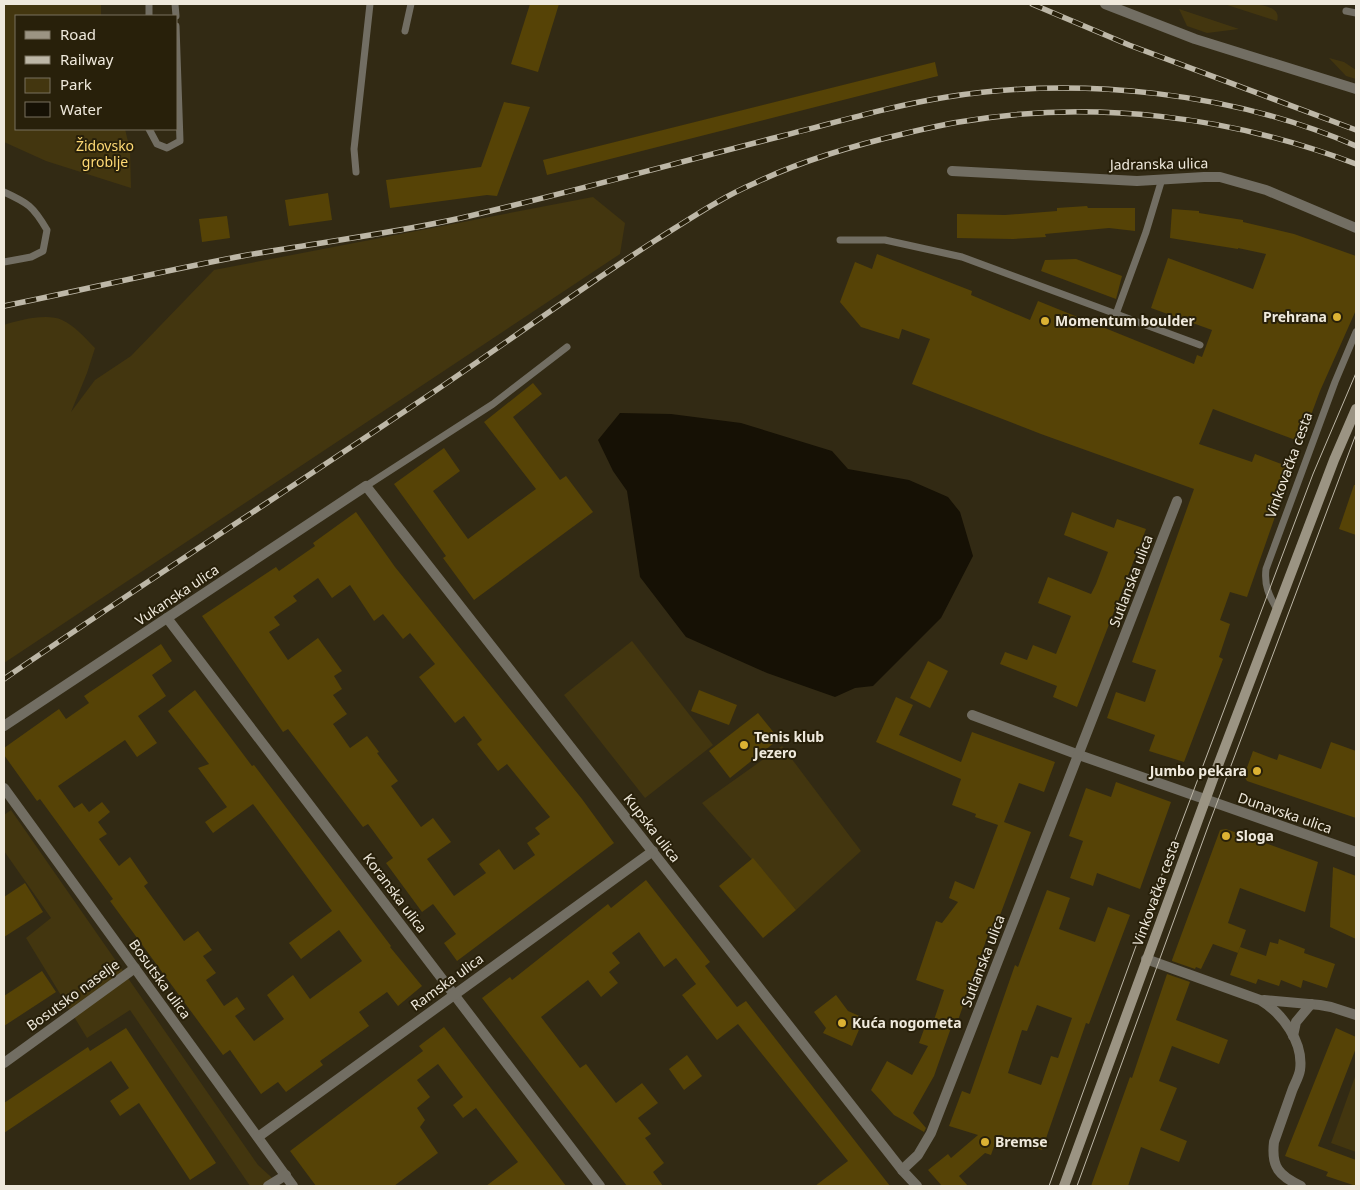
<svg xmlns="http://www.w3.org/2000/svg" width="1360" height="1190" font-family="'Noto Sans',sans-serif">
<rect width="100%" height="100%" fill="#322a14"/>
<g fill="#43360f">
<path d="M4,4H101V16H16V129H125L130,150L131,188L46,161L4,142Z"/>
<path d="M1224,4C1237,4 1284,0 1277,21Z"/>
<path d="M1179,9L1239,29L1207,33L1187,26Z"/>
<path d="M1329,58L1344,62L1356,70V79L1346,76Z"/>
<path d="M593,197L625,223L620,254L4,663V325C19,320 47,313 62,320C75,326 85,338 95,348L87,373L71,412L95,380L131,356L214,270Z"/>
<path d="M632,641L713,745L645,798L564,695Z"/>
<path d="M782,746L861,851L796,910L702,803Z"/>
<path d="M11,810L258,1165L281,1186H250L130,1010L87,1038L26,938L51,918L4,851V815Z"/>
<path d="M1356,1074V1152L1331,1143Z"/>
</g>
<path fill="#161105" d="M620,413L671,414L741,423L832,451L848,469L909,480L948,497L960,512L973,556L941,618L873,686L855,688L835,697L767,673L686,637L640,577L627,491L613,471L598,440Z"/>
<g fill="#564306" fill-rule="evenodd">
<path d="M530,4H559L538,72L511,64Z"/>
<path d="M935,62L938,76L547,175L543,160Z"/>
<path d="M504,102L530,107L497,196L487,195L390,208L386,180L481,167Z"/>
<path d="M328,193L332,220L289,226L285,200Z"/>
<path d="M1087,206L1088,208H1135V231L1109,228L1045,234L1046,237L1013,239L957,238V214L1005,215L1057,211V208Z"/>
<path d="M1172,209L1199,211V213L1243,220V222L1294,234L1356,256V310L1320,391L1301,442L1213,409L1199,444L1252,462L1255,454L1292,468L1247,597L1230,592L1220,620L1230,624L1219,657L1223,659L1184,762L1149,751L1155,735L1107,718L1116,692L1145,702L1156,670L1132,662L1194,489L1041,434L912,384L930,339L902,329L899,339L861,327L840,302L855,262L872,269L877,254L972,291L971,295L1030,320L1038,301L1194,364L1197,355L1202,357L1212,330L1151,308L1168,258L1253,289L1266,254L1238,248V249L1170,238Z"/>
<path d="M227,216L230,238L202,242L199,219Z"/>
<path d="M1076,259L1122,276L1116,299L1041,271L1045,260Z"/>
<path d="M533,383L542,394L513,417L560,480L566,476L593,512L474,600L443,558L446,556L394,484L444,448L460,471L433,491L468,539L536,489L484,422Z"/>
<path d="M1354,485H1356V535L1339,529Z"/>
<path d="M356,512L395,567L582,799L614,843L457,961L444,943L456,934L433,904L422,912L386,863L393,858L368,824L363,827L288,729L283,732L202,616L276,567L279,571L315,546L313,543ZM318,578L332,598L350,585L374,621L383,614L403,639L410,633L435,664L419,677L455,723L464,716L482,740L477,744L498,771L507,764L550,817L535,828L540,834L527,843L535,855L514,870L499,849L479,864L486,873L454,896L427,859L451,842L433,818L421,827L391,786L398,781L377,753L379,752L367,736L350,748L333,724L347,714L333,695L342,689L334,676L342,671L318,638L288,660L269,632L280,625L274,617L297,601L293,596Z"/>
<path d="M1072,512L1114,528L1117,519L1146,529L1077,707L1053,697L1057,686L1000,664L1005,652L1027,660L1033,645L1056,654L1071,616L1038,603L1048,577L1091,594L1096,584L1108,552L1064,535Z"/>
<path d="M161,644L172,661L152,675L166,696L138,716L157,743L137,757L125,740L58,786L74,808L82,803L89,812L102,802L110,812L98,822L107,834L99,839L119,866L130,857L148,883L144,886L184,941L198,931L212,950L203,956L216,973L206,980L224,1006L237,997L245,1009L235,1016L254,1041L284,1019L267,995L293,975L310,999L362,961L339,930L301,959L289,943L332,911L253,804L213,833L205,822L227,807L198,768L209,764L168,711L195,690L252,766L254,765L391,946L390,947L422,986L398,1006L387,992L359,1012L369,1026L320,1061L323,1065L286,1092L278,1082L261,1094L230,1050L223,1055L110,901L113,899L40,799L37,801L4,755V748L59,709L66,719L89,703L84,696Z"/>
<path d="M928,661L948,671L930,708L910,698Z"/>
<path d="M699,690L737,705L729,725L691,711Z"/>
<path d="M896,697L913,705L899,735L961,762L972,732L1055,762L1044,792L1019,783L1004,822L1031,832L993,934L989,932L956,1026L952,1025L934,1076L913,1113L926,1128L924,1132L894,1115L871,1090L887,1061L912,1075L928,1046L919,1043L927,1021L933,1023L944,990L916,980L936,921L942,923L958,902L949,898L955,881L974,889L998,825L975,817L976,814L952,805L961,779L876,742Z"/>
<path d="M758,713L779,739L730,778L709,751Z"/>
<path d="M1331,742L1356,751V818L1247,781L1244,776L1253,751L1277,760L1279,754L1321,769Z"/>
<path d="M1116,782L1171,802L1140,889L1097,873L1093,886L1070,878L1083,841L1069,836L1086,788L1111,797Z"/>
<path d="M1226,829L1318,862L1305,912L1240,888L1228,923L1246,930L1238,953L1213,944L1201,969L1196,967L1195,969L1172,961V960L1220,830Z"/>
<path d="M753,858L796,910L763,938L719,886Z"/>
<path d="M1333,867L1356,876V939L1330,927Z"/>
<path d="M646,880L710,962L705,966L737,1007L746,1001L890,1186H815L848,1161L738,1024L717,1040L682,995L696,984L676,958L664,967L639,932L612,953L620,963L609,972L618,983L601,997L588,980L541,1017L580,1068L586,1064L616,1103L642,1083L658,1103L638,1118L651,1134L645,1138L664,1163L653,1172L663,1186H627L482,998L510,977L512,980L608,904L611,908Z"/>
<path d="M25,883L43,912L4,937V897Z"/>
<path d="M1047,890L1070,898L1059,929L1095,942L1108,907L1130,915L1089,1024L1086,1023L1042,1150L998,1135L991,1155L985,1153L959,1176L968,1186H942L928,1170L948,1154L951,1158L978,1135L949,1126L962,1091L970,1094L1015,965L1018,967ZM1037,1005L1072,1018L1058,1058L1051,1056L1041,1085L1008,1073L1022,1030L1027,1031Z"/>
<path d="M1279,939L1305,949L1304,953L1335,964L1327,988L1303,980L1301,988L1281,980L1279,986L1258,979L1256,984L1230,975L1240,947L1266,956L1270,942L1278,944Z"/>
<path d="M42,971L56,992L4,1026V996Z"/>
<path d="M1167,974L1190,982L1176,1020L1228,1040L1219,1064L1172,1046L1159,1081L1177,1088L1160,1130L1187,1141L1179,1162L1141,1147L1128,1186H1091L1130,1077L1132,1078Z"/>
<path d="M836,995L848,1011L864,1018L852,1046L823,1033L826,1028L814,1012Z"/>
<path d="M444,1027L566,1186H486L518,1162L476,1108L463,1118L453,1105L463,1097L438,1064L417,1080L430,1097L417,1108L425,1120L420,1127L438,1153L394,1186H316L290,1151L423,1051L419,1046Z"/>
<path d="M126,1028L216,1163L190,1180L139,1103L120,1116L110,1101L129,1088L111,1061L4,1133V1103L88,1047L90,1051Z"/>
<path d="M1336,1028L1356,1037V1048L1318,1146L1356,1160V1186L1326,1176L1328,1172L1285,1156Z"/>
<path d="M687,1055L702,1076L684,1090L669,1069Z"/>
</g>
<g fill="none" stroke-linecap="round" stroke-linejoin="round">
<g stroke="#726e63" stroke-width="7">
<path d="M149,4V16"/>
<path d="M175,4L176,16"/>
<path d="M1346,11L1356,13"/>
<path d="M405,31L411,4"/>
<path d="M149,129L157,144L167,148L180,141L176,26"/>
<path d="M356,172L354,149L370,4"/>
<path d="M4,192C28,203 33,206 47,230L43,251L31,257L4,262"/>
<path d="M840,240H885L962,257L1200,345"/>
<path d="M1116,314L1146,232L1162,179"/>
<path d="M366,486L493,404L567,347"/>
<path d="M1277,609C1269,596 1264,585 1266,569L1335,382L1356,332"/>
</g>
<g stroke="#726e63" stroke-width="10">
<path d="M1105,4L1195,39L1356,89"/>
<path d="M952,171L1137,181L1204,177H1220L1266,190L1356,228"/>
<path d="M167,618L600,1186"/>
<path d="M972,715L1079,755L1356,852"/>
<path d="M4,726L366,486L902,1170L917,1186"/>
<path d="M4,788L293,1186"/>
<path d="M1146,959L1260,1000C1282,1013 1304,1042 1300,1070C1299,1077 1294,1085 1292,1091C1286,1108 1280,1125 1274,1142C1271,1167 1279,1176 1301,1186"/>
<path d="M1264,1000L1320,1005L1331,1007L1356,1015"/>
<path d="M1293,1036L1296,1022L1311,1004"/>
<path d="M4,1063L135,968"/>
<path d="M258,1137L653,851"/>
<path d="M902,1170L918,1155L931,1133L1177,501"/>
<path d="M268,1186L286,1175"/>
</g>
<path stroke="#9b9483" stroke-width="10" d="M1064,1186L1217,768L1334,460L1356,409"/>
<g stroke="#bdb7a7" stroke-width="1">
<path d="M1049,1186L1161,877L1313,474L1356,373"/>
<path d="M1077,1186L1209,824L1356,434"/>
</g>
<g stroke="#bdb7a7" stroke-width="5.5">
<g id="rail">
<path d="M1032,4L1129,45L1356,130"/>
<path d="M4,306C83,290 162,271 242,256C315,243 389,234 461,218C567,193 672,164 778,137C834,123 890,106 947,97C1079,76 1233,92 1356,146"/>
<path d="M4,679C147,581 292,487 435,391C509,341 581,288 656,240C688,220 720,198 755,183C803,160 855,145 907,133C924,129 941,125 959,122C1093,99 1230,116 1356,164"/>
</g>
</g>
<use href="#rail" stroke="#28200a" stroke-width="4" stroke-dasharray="11" stroke-linecap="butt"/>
</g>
<g fill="#dcb233" stroke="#28200a" stroke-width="2">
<circle cx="1337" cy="317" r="5"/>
<circle cx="1045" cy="321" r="5"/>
<circle cx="744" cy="745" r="5"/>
<circle cx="1257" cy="771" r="5"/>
<circle cx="1226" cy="836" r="5"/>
<circle cx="842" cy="1023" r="5"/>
<circle cx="985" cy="1142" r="5"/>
</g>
<g text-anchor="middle" stroke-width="4" stroke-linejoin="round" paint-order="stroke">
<g font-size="14" fill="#fed974" stroke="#28200a">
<text x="105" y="151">Židovsko<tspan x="105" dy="16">groblje</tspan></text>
</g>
<g font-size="14" fill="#efe9dc" stroke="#28200a">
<text transform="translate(1159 164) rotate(-1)" y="5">Jadranska ulica</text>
<text transform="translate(1289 465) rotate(-70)" y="5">Vinkovačka cesta</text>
<text transform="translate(1131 581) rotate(-69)" y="5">Sutlanska ulica</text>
<text transform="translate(177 595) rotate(-34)" y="5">Vukanska ulica</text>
<text transform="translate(1285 813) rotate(19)" y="5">Dunavska ulica</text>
<text transform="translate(652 828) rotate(52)" y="5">Kupska ulica</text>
<text transform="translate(395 893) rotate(53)" y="5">Koranska ulica</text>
<text transform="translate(1156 893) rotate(-70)" y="5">Vinkovačka cesta</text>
<text transform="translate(983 961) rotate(-69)" y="5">Sutlanska ulica</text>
<text transform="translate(160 979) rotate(54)" y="5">Bosutska ulica</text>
<text transform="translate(447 982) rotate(-36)" y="5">Ramska ulica</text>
<text transform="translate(73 995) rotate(-36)" y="5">Bosutsko naselje</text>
</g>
<g font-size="14" font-weight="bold" fill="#efe9dc" stroke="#28200a" text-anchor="start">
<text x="1327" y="322" text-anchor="end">Prehrana</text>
<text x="1055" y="326">Momentum boulder</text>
<text x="754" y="742">Tenis klub<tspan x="754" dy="16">Jezero</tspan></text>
<text x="1247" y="776" text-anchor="end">Jumbo pekara</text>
<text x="1236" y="841">Sloga</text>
<text x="852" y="1028">Kuća nogometa</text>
<text x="995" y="1147">Bremse</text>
</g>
</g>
<rect width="1360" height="1190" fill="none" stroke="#efe9dc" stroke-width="10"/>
<rect x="15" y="15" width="162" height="115" fill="#28200a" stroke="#78705e"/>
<rect x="25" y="31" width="25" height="8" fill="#9b9483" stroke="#78705e"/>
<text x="60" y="40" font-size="15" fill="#efe9dc">Road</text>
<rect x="25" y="56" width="25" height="8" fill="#bdb7a7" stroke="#78705e"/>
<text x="60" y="65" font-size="15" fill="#efe9dc">Railway</text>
<rect x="25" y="78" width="25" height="15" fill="#43360f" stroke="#78705e"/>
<text x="60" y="90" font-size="15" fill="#efe9dc">Park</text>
<rect x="25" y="102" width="25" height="15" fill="#161105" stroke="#78705e"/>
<text x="60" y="115" font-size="15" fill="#efe9dc">Water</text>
</svg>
